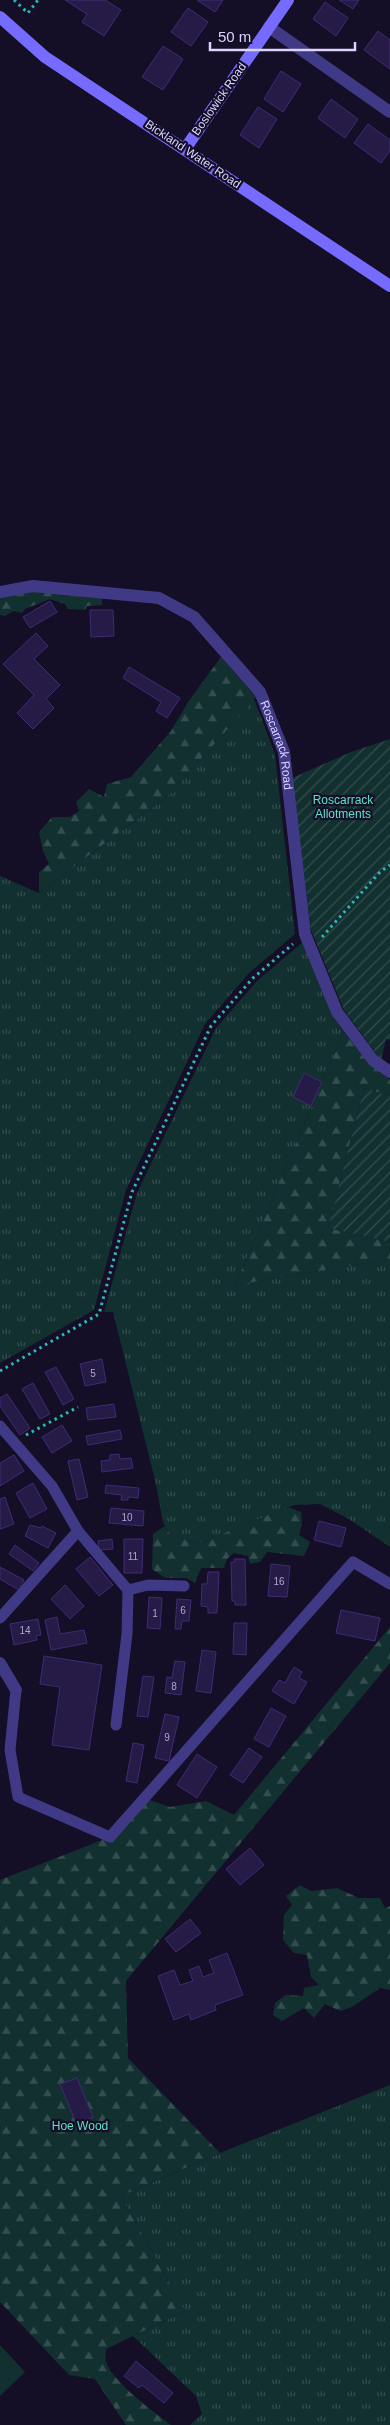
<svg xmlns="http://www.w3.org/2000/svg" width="390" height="2425" font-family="Arial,sans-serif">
<defs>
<pattern id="grass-tufts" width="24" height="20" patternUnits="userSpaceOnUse" patternTransform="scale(1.25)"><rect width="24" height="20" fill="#123030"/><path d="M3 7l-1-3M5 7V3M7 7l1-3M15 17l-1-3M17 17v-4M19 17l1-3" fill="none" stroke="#344d4f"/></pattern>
<pattern id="forest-firs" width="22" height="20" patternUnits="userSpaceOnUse" patternTransform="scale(1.25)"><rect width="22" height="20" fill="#123030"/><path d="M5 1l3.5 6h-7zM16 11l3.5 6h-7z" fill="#344d4f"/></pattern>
<pattern id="garden-furrows" width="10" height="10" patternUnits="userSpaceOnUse" patternTransform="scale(1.25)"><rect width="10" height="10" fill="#123030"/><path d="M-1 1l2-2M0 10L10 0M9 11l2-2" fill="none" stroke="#344d4f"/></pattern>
</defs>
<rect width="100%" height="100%" fill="#140f26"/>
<g fill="url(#grass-tufts)">
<path d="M254,699L275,754L295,934L249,973L205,1024L126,1190L94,1310L0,1363V876L39,893L170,794Z"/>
<path d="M303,942L332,1015L344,1032L235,1285L390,1259V1547L349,1519L320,1504L294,1505L200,1543L171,1536L163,1522L155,1480L113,1312H104L137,1193L216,1028L257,981Z"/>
<path d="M390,2085V2425H190L202,2414L196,2396L133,2336L185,2311L121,2196L220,2153Z"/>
</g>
<g fill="url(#forest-firs)">
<path d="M33,591L102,597V605L87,606L85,610L68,609L65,604L50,599L25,609L22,613L13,611L5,616L0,615V597Z"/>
<path d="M221,657L256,697L170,794L39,893V872L49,864L43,851L39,832L52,817H70L79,811L76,802L89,789L104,797L107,784L131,777L171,731L188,702Z"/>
<path d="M344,1032L369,1064L390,1080V1096L364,1088L328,1228L390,1242V1259L235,1285Z"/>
<path d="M288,1507L301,1512L302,1524L299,1535L310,1542L304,1556L267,1552L260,1562L250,1564L248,1556L234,1553L227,1559L224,1568H201L195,1583L186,1578H165L152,1569L153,1534L165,1526L171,1536L200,1543Z"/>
<path d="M390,1627V1663L126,1981L128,2058L220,2153L121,2196L185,2311L106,2349C106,2353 105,2358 106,2361C110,2380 155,2413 171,2425H126L95,2379L69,2375L0,2302V1880L110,1837L144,1798L170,1807L206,1801L234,1815Z"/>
<path d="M300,1885L311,1891L337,1888L359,1898H380L385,1908L390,1906V1990L380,1988L352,2007L340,2011L325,2004L314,2018L304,2008L282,2021L273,2015L275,2003L286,1995L303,1996L304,1988L319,1985L311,1977L307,1955L294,1953L283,1940L284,1915L292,1905L286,1896Z"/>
</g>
<g fill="url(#garden-furrows)">
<path d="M390,739V1040L386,1039L381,1060L344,1010L311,930L292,778L351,752Z"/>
<path d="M364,1088L390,1096V1242L328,1228Z"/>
</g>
<path fill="#123030" d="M0,2345L25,2372L0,2396Z"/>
<g fill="#261a47" stroke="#3e2c74">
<path d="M65,0H105L121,10L104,36L82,22L87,14Z"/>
<path d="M197,0H223L215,12Z"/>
<path d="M339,0H359L353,9Z"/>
<path d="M325,2L348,18L336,36L313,19Z"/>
<path d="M188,8L208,22L191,46L171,32Z"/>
<path d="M378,31L390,40V69L364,50Z"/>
<path d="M163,46L183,59L163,90L142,77Z"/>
<path d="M281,71L301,84L283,112L264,99Z"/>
<path d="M331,99L358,119L345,138L318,118Z"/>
<path d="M258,107L277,119L259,148L240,135Z"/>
<path d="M368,124L390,140V151L381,163L354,143Z"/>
<path d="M50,601L57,612L30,628L23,617Z"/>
<path d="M90,610H113L114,636L91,637Z"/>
<path d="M36,633L48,646L34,659L60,685L46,699L54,708L33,729L17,713L34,695L3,664Z"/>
<path d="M129,667L180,698L167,718L156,711L161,702L123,678Z"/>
<path d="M304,1073L322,1082L311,1106L293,1097Z"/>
<path d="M102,1359L106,1382L85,1386L80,1364Z"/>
<path d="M56,1367L74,1399L63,1405L45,1372Z"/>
<path d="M33,1383L50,1414L40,1419L22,1389Z"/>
<path d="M7,1394L30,1428L20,1435L0,1406V1398Z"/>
<path d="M114,1404L116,1417L88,1420L86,1408Z"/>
<path d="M62,1425L72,1441L52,1453L42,1437Z"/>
<path d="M120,1430L122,1439L88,1445L86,1436Z"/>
<path d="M119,1454L120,1459L131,1458L133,1468L102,1472L101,1461L110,1460V1455Z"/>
<path d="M14,1455L24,1471L0,1486V1463Z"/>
<path d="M79,1459L88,1497L77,1500L68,1461Z"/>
<path d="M33,1483L47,1509L30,1518L16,1493Z"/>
<path d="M106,1485L139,1488L138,1498L128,1497V1500H121L122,1495L105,1493Z"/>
<path d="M5,1497L14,1524L0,1529V1499Z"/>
<path d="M111,1508L144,1511L143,1526L109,1523Z"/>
<path d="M319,1521L346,1528L341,1547L314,1540Z"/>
<path d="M30,1525L41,1528L42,1526L56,1533L48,1548L25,1536Z"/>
<path d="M112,1539L113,1549L99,1550L98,1541Z"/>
<path d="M124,1539H143L142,1573H124Z"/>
<path d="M15,1545L39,1563L33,1571L9,1554Z"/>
<path d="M90,1557L113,1585L99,1596L76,1569Z"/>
<path d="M234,1559H245L246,1605H235V1601H232L231,1562H235Z"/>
<path d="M271,1564L290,1566L287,1597L268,1596Z"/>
<path d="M0,1567L24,1580L19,1590L0,1579Z"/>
<path d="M208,1572H219L217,1613H208V1607L201,1606L202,1584H207Z"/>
<path d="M65,1585L84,1606L70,1619L51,1599Z"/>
<path d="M149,1597L162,1598L160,1629L147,1628Z"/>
<path d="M177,1599L191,1600L189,1621H182L181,1629H175Z"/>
<path d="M341,1610L380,1618L375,1641L336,1633Z"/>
<path d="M57,1617L60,1634L84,1630L87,1643L51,1650L45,1620Z"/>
<path d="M38,1619L41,1635L36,1636L37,1640L14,1645L10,1624Z"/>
<path d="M234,1623H247L246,1655L233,1654Z"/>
<path d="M202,1650L216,1652L211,1693L196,1691Z"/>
<path d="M44,1656L102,1665L89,1750L52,1745L60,1687L40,1684Z"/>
<path d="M175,1661L185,1662L181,1695L165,1693L167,1677L172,1678Z"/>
<path d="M294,1667L302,1672L299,1678L307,1682L294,1704L272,1691L279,1680L285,1683Z"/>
<path d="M143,1676L154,1677L148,1717L137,1716Z"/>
<path d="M271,1708L286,1716L269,1747L254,1739Z"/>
<path d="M165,1714L179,1717L169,1761L155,1758Z"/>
<path d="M133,1743L144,1745L137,1783L126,1781Z"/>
<path d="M249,1748L262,1757L243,1783L230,1775Z"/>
<path d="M197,1754L217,1767L197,1798L177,1785Z"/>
<path d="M250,1848L264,1865L240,1885L226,1869Z"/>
<path d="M190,1919L201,1933L176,1952L165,1939Z"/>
<path d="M227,1953L243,1995L215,2005L216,2010L191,2020L189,2014L174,2020L158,1976L174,1970L180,1985L193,1981L189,1970L199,1966L203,1977L214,1973L209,1960Z"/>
<path d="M77,2078L93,2117L76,2123L60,2084Z"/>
<path d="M136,2361L173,2393L164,2403L142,2385L139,2388L124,2376Z"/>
</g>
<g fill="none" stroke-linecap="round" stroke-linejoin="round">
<g stroke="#2db9b8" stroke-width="3" stroke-dasharray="2.5 4" stroke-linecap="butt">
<path d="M14,0L28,13L38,0"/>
<path d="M322,937L380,872L390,865"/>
<path d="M0,1371L99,1314L132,1192L211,1026L253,978L293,944"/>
<path d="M26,1435L78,1407"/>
</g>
<g stroke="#403986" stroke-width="11">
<path d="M0,1426L52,1486L78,1531L0,1618"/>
<path d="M78,1531L128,1590L127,1634L116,1725"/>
<path d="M128,1590L148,1585L184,1586"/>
<path d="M16,1690L10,1750L18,1797L110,1837L353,1562L390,1584"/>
</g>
<g stroke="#403986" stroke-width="12">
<path d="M269,27L390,112"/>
<path id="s1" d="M0,592L33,586L159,598L194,617L260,692L284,752L305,934L337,1012L373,1060L390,1072"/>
<path d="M0,1663L16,1690"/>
</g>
<g stroke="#766bff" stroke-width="12">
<path d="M0,17L45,57L390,286"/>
<path d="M185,149L288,0"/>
</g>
</g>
<g text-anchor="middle" stroke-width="4.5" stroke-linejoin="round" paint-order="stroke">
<g font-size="10" fill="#aea6d1">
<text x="93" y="1377">5</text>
<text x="127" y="1521">10</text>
<text x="133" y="1560">11</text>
<text x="279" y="1585">16</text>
<text x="183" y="1614">6</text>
<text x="155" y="1617">1</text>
<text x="25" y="1634">14</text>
<text x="174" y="1690">8</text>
<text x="167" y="1741">9</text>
</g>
<g font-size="12" fill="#dbd4ff" stroke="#140f26">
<text transform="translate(219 99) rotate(-55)" y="4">Boslowick Road</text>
<text transform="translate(193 154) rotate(34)" y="4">Bickland Water Road</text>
<text dy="4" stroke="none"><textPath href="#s1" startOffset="356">Roscarrack Road</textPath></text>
</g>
<g font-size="12" fill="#5de1c7" stroke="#140f26">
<text x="343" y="804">Roscarrack<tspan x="343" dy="14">Allotments</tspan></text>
<text x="80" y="2130">Hoe Wood</text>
</g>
</g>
<path d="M210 42v8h145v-8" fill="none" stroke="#dbd4ff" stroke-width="2.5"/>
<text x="218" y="42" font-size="15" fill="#dbd4ff" stroke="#140f26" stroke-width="4" paint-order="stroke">50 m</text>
</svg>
